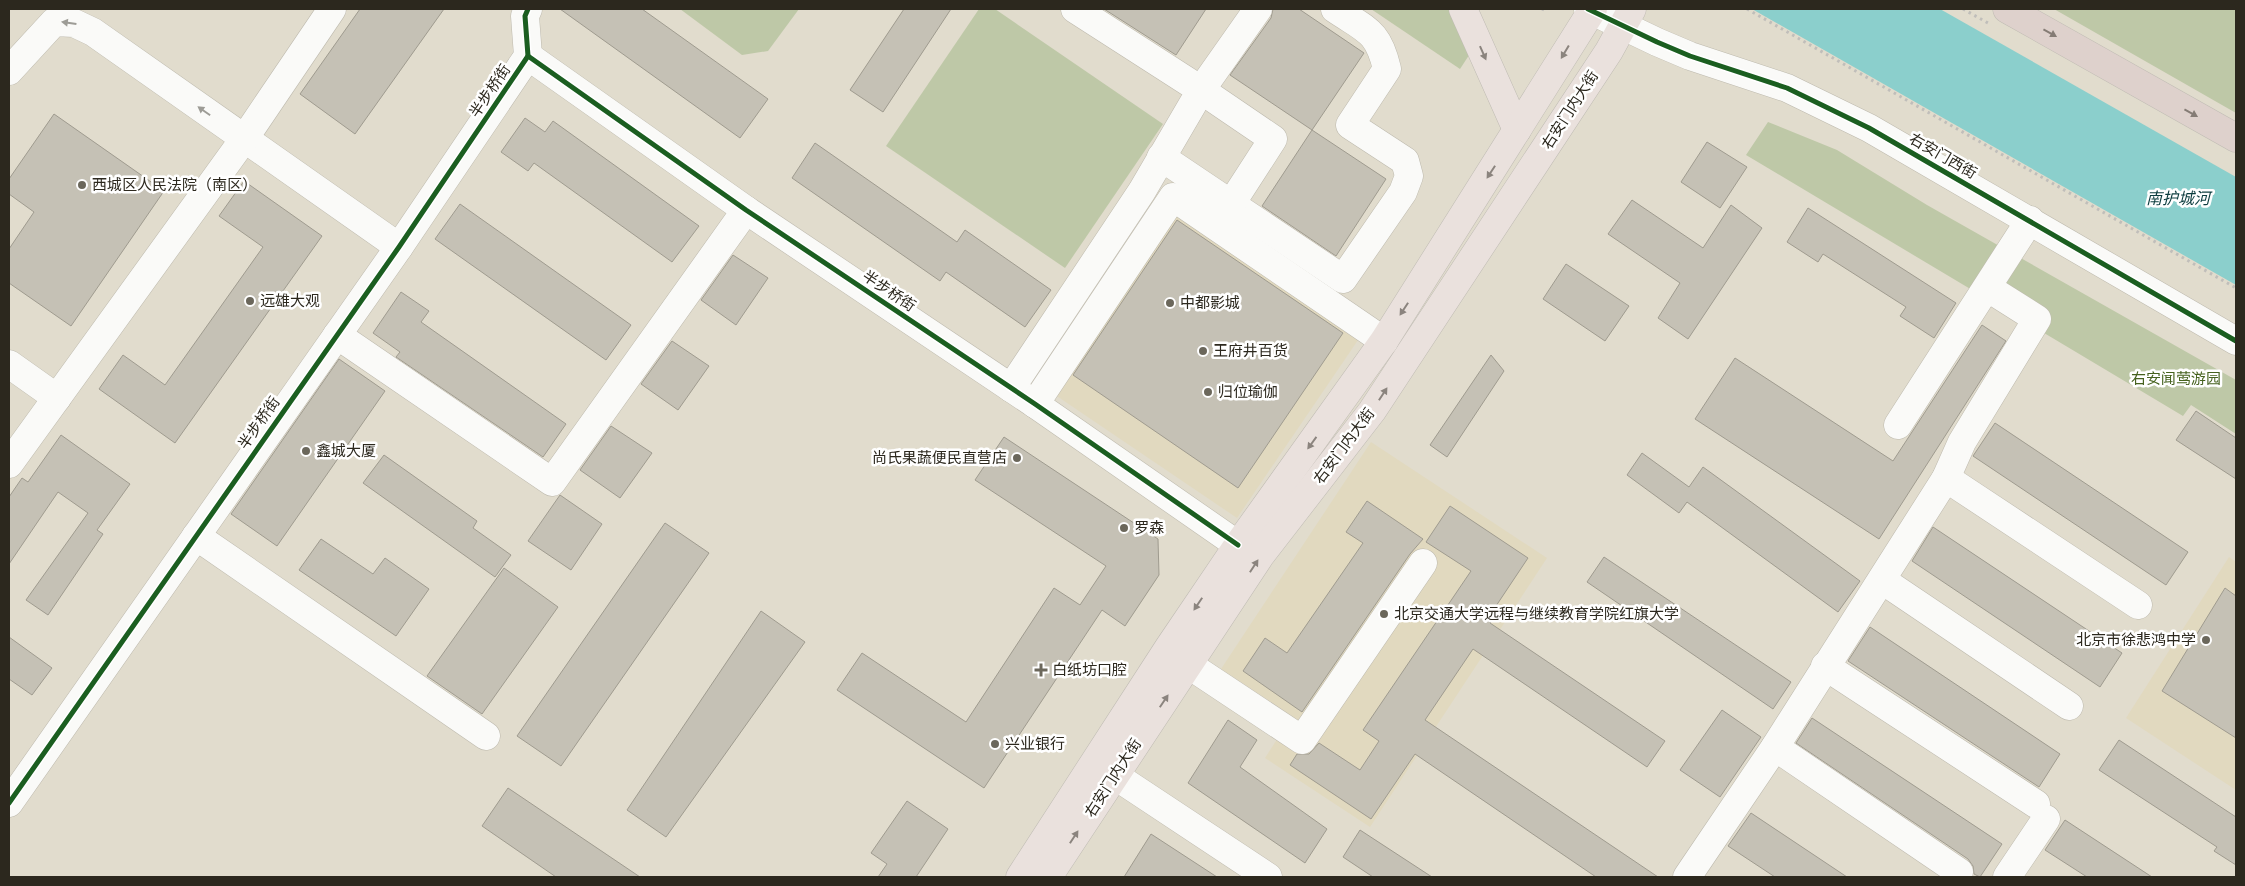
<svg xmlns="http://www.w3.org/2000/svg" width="2245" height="886" font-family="'PT Sans','Noto Sans SC',sans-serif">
<rect width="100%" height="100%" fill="#e1dccd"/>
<g fill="#e1d9bf">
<path d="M1173,186L1371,321L1237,518L1039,384Z"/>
<path d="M1371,442L1547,558L1370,827L1265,758L1292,716L1221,669Z"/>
<path d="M2229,557L2236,562V790L2126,718Z"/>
</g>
<g fill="#bec8a7">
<path d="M680,9H799L768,51L742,55Z"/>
<path d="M979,9H995L1163,124L1065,268L886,146Z"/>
<path d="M1371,9H1458L1475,46L1460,69Z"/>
<path d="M2054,9H2236V113Z"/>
<path d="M1768,122L1837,150L1927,205L2236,380V434L2191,405L2183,416L1746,155Z"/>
</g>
<path fill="#8bcfcc" d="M1752,9H1940L2236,177V285Z"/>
<g fill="#c5c1b5" stroke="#9f9b8f">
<path d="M360,9H444L355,134L300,94Z"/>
<path d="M560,9H642L768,99L740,138Z"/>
<path d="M904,9H951L883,112L850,90Z"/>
<path d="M1104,9H1206L1176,55Z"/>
<path d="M1273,9H1299L1364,53L1312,130L1230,75L1271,18Z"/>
<path d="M54,114L164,191L71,326L9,283V249L34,212L9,194V179Z"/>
<path d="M525,118L545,132L553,121L699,226L672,262L534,163L528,171L501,152Z"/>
<path d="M1312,130L1386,179L1336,256L1262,206Z"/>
<path d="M1707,142L1747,167L1720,208L1681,182Z"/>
<path d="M815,143L957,242L965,230L1051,290L1025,327L946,272L940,281L792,178Z"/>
<path d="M244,181L322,236L175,443L99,389L123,355L165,385L263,247L219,216Z"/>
<path d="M1632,200L1703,248L1731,205L1762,228L1688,339L1658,318L1680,283L1608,234Z"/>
<path d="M460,204L631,325L606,360L435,239Z"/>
<path d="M1808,208L1956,303L1934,338L1900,316L1906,307L1823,254L1818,262L1787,242Z"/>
<path d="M1177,220L1343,333L1238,488L1073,375Z"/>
<path d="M733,255L768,278L736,325L701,300Z"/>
<path d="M1566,264L1629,306L1605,341L1543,299Z"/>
<path d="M401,292L429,311L421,322L566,424L543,457L396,357L400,352L373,333Z"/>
<path d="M1982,325L2006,341L1879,539L1695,419L1735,358L1893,461Z"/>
<path d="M672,341L709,366L678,410L641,384Z"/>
<path d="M1491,355L1504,371L1447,457L1430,445Z"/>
<path d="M339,359L385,391L277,546L231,514Z"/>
<path d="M2196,411L2236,438V479L2176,440Z"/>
<path d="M1995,423L2188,552L2166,585L1973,456Z"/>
<path d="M611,426L652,453L620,498L580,470Z"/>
<path d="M61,435L130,484L97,530L103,534L48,615L26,600L88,513L58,492L9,564V497L22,478L28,482Z"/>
<path d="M1004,437L1158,539L1159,575L1125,626L1102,610L984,788L837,690L862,653L966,722L1054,588L1080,605L1106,566L975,480Z"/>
<path d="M1642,453L1689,487L1703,467L1860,581L1838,612L1687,502L1679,513L1627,475Z"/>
<path d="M384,455L477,521L473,528L511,555L495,577L363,483Z"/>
<path d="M560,495L602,524L571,570L528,541Z"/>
<path d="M1367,501L1423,539L1410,554L1302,712L1243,671L1265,638L1287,653L1363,543L1346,532Z"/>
<path d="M1450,506L1528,558L1490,615L1494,618L1490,623L1665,741L1647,767L1473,649L1425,720L1658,877H1596L1415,754L1371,819L1290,765L1297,754H1309L1319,743L1360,770L1379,741L1363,730L1471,571L1426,542Z"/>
<path d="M665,523L709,553L561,766L517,736Z"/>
<path d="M1933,527L2122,653L2100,687L1912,561Z"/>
<path d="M321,539L373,574L385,558L429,589L396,636L299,570Z"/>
<path d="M1604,557L1791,682L1773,709L1587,582Z"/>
<path d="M504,568L558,607L482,714L427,676Z"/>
<path d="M2225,588L2236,596V738L2162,691Z"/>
<path d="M761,611L805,642L666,837L627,810Z"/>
<path d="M1870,627L2060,754L2039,787L1848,661Z"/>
<path d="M9,637L52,668L32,695L9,679Z"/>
<path d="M1722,710L1761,737L1720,797L1680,770Z"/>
<path d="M1812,718L2002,844L1980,877L1974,874L1973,866L1968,859L1796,743Z"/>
<path d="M1228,720L1257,740L1240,767L1327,829L1305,863L1188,783Z"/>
<path d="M2119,740L2236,817V865L2214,851L2217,847L2099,770Z"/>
<path d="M508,788L640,877H556L482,826Z"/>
<path d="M907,801L948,829L916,877H878L887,864L871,853Z"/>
<path d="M1751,813L1847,877H1775L1728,846Z"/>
<path d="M2065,820L2152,877H2087L2045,850Z"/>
<path d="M1360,830L1432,877H1373L1343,857Z"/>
<path d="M1151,834L1217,877H1124Z"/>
</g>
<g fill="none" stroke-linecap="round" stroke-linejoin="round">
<g stroke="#bdb9ad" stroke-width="29">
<g id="minor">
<path d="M1588,9L1657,42L1690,56L1787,88L1869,128L2236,341"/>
<path d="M528,56L746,210L1035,404L1238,545"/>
<path d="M9,71L54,22L74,23L93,32L399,247"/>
<path d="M1161,157L1343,279L1403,192L1409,176L1405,161L1350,125L1387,69C1378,30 1366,30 1335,9"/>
<path d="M1231,204L1273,139L1201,90L1258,9"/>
<path d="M337,335L552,482L746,210"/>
<path d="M9,364L57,398"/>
<path d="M1011,388L1142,191L1201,90L1075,9"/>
<path d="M1035,404L1173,197L1384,341"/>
<path d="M1898,425L2030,220"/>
<path d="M9,464L244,139L332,9"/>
<path d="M1946,478L2138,605"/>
<path d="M196,536L486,736"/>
<path d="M1882,580L2069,706"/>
<path d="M1189,665L1302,740L1423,563"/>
<path d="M1825,666L2036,804"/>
<path d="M1775,747L1959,872"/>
<path d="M1114,775L1268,877"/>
<path d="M9,803L399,247L528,56L525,16L528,9"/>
<path d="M1687,877L1775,747L1946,478L1962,442L2037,319L1988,288"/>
<path d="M2007,877L2046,819"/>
</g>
</g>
<g stroke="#bfbbb3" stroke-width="29">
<g id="major">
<path d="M1463,9L1517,130"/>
<path d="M1020,877L1169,647L1238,545L1384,341L1593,9"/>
<path d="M1048,877L1260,556L1372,411L1609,51L1632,9"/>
</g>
</g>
<g stroke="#bfbbb3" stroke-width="29">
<path id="highway" d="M2007,9L2236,138"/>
</g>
<g stroke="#c0beba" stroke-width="3" stroke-dasharray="2.5 4" stroke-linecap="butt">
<path d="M1542,9L1544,10"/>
<path d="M1747,9L2236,288"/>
<path d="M1963,9L1988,23"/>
</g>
<use href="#minor" stroke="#fafaf8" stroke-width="28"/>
<use href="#major" stroke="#eae1dd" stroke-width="28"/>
<use href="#highway" stroke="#ded1cc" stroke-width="28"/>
<g stroke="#fff" stroke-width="8">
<g id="cycleway">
<path d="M1588,9L1657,42L1690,56L1787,88L1869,128L2236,341"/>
<path d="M528,56L746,210L1035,404L1238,545"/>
<path d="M9,803L399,247L528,56L525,16L528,9"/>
</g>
</g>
<use href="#cycleway" stroke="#1b5e20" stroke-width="5"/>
</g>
<defs><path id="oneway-solid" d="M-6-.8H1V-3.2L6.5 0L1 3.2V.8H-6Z" transform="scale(1.25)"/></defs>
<g fill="#9d9c96">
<use href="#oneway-solid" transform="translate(69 23) rotate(-172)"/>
<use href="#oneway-solid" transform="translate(204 111) rotate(-145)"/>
</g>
<g fill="#857c75">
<use href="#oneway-solid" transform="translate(2050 33) rotate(29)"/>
<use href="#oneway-solid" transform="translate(2191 113) rotate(29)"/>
</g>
<g fill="#8b847e">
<use href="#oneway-solid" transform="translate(1565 52) rotate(121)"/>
<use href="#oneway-solid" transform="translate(1483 53) rotate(66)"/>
<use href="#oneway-solid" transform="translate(1491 172) rotate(123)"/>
<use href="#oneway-solid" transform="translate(1404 309) rotate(123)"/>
<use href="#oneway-solid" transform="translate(1383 394) rotate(-57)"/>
<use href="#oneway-solid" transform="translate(1312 443) rotate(126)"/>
<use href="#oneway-solid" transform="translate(1254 566) rotate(-57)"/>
<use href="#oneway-solid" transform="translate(1198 604) rotate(124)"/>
<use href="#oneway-solid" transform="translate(1164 701) rotate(-56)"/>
<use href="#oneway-solid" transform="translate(1074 837) rotate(-57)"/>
</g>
<g fill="#6b675b" stroke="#fff" stroke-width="2">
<circle cx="82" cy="185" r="5"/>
<circle cx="250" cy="301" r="5"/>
<circle cx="1170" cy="303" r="5"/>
<circle cx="1203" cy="351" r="5"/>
<circle cx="1208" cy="392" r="5"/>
<circle cx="306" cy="451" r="5"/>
<circle cx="1017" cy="458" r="5"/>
<circle cx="1124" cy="528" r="5"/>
<circle cx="1384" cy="614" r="5"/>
<circle cx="2206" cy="640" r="5"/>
<path d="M1038.5 662.5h5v5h5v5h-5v5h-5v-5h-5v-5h5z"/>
<circle cx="995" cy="744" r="5"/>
</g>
<g text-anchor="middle" stroke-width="5" stroke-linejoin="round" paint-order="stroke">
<g font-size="15" fill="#2c281e" stroke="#fff">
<text transform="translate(490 91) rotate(-56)" y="5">半步桥街</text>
<text transform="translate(1570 110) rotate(-57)" y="5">右安门内大街</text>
<text transform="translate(1943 156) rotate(30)" y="5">右安门西街</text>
<text transform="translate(889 291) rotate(34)" y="5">半步桥街</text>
<text transform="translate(259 423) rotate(-55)" y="5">半步桥街</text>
<text transform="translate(1344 446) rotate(-53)" y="5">右安门内大街</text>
<text transform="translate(1113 778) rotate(-57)" y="5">右安门内大街</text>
</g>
<g font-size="15" fill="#2c281e" stroke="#fff" text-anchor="start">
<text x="92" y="190">西城区人民法院（南区）</text>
<text x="260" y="306">远雄大观</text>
<text x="1180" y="308">中都影城</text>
<text x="1213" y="356">王府井百货</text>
<text x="1218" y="397">归位瑜伽</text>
<text x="316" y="456">鑫城大厦</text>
<text x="1007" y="463" text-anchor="end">尚氏果蔬便民直营店</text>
<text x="1134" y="533">罗森</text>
<text x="1394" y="619">北京交通大学远程与继续教育学院红旗大学</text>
<text x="2196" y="645" text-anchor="end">北京市徐悲鸿中学</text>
<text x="1052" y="675">白纸坊口腔</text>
<text x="1005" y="749">兴业银行</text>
</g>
<g font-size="15" fill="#46621f" stroke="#fff">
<text x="2176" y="384">右安闻莺游园</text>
</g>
<g font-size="16" font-style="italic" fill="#0c3c3e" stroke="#fff">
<text x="2178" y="204">南护城河</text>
</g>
</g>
<rect width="2245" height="886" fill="none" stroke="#2c281e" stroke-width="20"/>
</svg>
